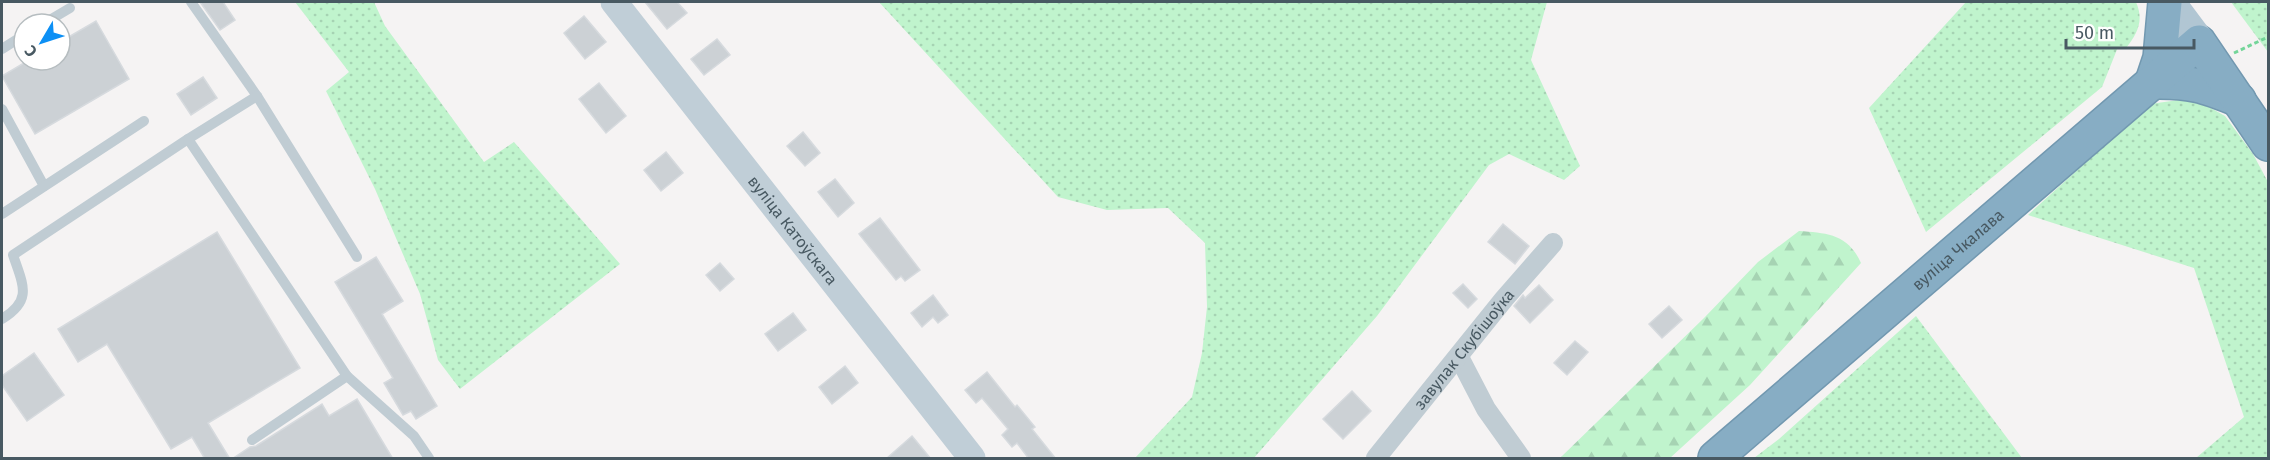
<svg xmlns="http://www.w3.org/2000/svg" width="2270" height="460" font-family="'Fira Sans',sans-serif">
<defs>
<pattern id="green-dots" width="8" height="8" patternUnits="userSpaceOnUse" patternTransform="scale(1.5)"><rect width="8" height="8" fill="#c0f4cd"/><path d="M2 2h.1M6 6h.1" fill="none" stroke="#a6d3b3" stroke-width="1.8" stroke-linecap="round"/></pattern>
<pattern id="forest-firs" width="22" height="20" patternUnits="userSpaceOnUse" patternTransform="scale(1.5)"><rect width="22" height="20" fill="#c0f4cd"/><path d="M5 1l3.5 6h-7zM16 11l3.5 6h-7z" fill="#a6d3b3"/></pattern>
</defs>
<rect width="100%" height="100%" fill="#f5f3f3"/>
<g fill="url(#green-dots)">
<path d="M295,2H374L385,26L484,162L514,142L620,264L460,389L438,360L420,294L375,189L326,91L349,72Z"/>
<path d="M879,2H1547L1531,60L1580,166L1564,180L1509,154L1489,165L1377,316L1254,458H1135L1192,397L1202,353L1207,307L1205,243L1168,208L1107,210L1058,197Z"/>
<path d="M1966,2H2136C2144,20 2138,33 2126,48L2118,47L2102,87L1926,232L1869,108Z"/>
<path d="M2231,2H2268V52Z"/>
<path d="M2193,98L2225,116L2253,154L2268,182V458H2196L2244,417L2194,268L2028,215L2150,104Z"/>
<path d="M1916,316L2022,458H1754L1779,439Z"/>
</g>
<path fill="url(#forest-firs)" d="M1799,231C1827,233 1848,234 1861,263L1750,385L1670,458H1560L1704,318L1758,262Z"/>
<g fill="#ccd1d5" stroke="#d6dade" stroke-width="1.5">
<path d="M200,2H223L235,20L220,30Z"/>
<path d="M645,2H677L687,13L667,29Z"/>
<path d="M584,16L606,42L585,59L564,33Z"/>
<path d="M96,21L129,79L35,134L2,76L29,60H60V42Z"/>
<path d="M717,39L730,55L704,75L691,59Z"/>
<path d="M203,77L217,98L191,115L177,94Z"/>
<path d="M599,83L626,116L606,133L579,99Z"/>
<path d="M803,132L820,153L805,166L787,146Z"/>
<path d="M666,152L683,173L661,191L644,170Z"/>
<path d="M835,179L854,203L838,217L818,192Z"/>
<path d="M880,218L920,270L905,281L901,276L896,280L859,234Z"/>
<path d="M1503,224L1529,246L1515,264L1488,242Z"/>
<path d="M217,232L300,368L208,423L230,459H205L192,437L171,449L107,344L78,362L58,329Z"/>
<path d="M376,257L403,301L382,314L437,406L416,419L411,411L403,415L384,383L393,378L335,282Z"/>
<path d="M720,263L734,279L720,291L706,275Z"/>
<path d="M1463,284L1477,299L1468,308L1453,293Z"/>
<path d="M1539,285L1553,300L1530,323L1514,306L1523,295L1525,298Z"/>
<path d="M933,295L948,315L938,323L933,317L922,327L911,313Z"/>
<path d="M1669,306L1682,320L1662,338L1649,324Z"/>
<path d="M793,313L806,330L778,351L765,334Z"/>
<path d="M1575,341L1588,352L1567,375L1554,363Z"/>
<path d="M34,353L64,395L27,421L2,385V376Z"/>
<path d="M845,366L858,383L832,404L819,387Z"/>
<path d="M987,372L1015,407L1017,405L1035,427L1032,429L1056,459H1029L1017,443L1012,447L1002,435L1008,429L982,398L976,403L965,390Z"/>
<path d="M1352,391L1371,411L1343,439L1323,419Z"/>
<path d="M357,399L393,459H232L250,447L256,446L322,404L329,416Z"/>
<path d="M912,436L931,459H886Z"/>
</g>
<g fill="none" stroke-linecap="round" stroke-linejoin="round">
<g stroke="#7298b0" stroke-width="36">
<g id="highway">
<path d="M2152,82C2190,81 2205,86 2239,100"/>
<path d="M2152,82L2160,58L2165,2"/>
<path id="s3" d="M1715,458L2199,42L2268,144"/>
</g>
</g>
<path stroke="#74d599" stroke-width="3" stroke-dasharray="4.5 3" stroke-linecap="butt" d="M2234,53L2268,37"/>
<g stroke="#c0ccd3" stroke-width="10">
<path d="M191,2L257,96L357,257"/>
<path d="M43,24L70,8"/>
<path d="M2,49L24,35"/>
<path d="M2,109L44,186"/>
<path d="M188,139L257,96"/>
<path d="M2,214L144,121"/>
<path d="M2,319C33,300 23,285 13,255L188,139L347,376L252,440"/>
<path d="M347,376L414,436L429,458"/>
</g>
<g stroke="#c0ccd3" stroke-width="20">
<path d="M1459,357L1486,409L1521,458"/>
<path id="s1" d="M1376,458L1504,299L1553,243"/>
</g>
<path stroke="#c0ced7" stroke-width="27" id="s2" d="M614,2L972,458"/>
<path stroke="#b1c6d3" stroke-width="32" d="M2169,2L2199,42"/>
<use href="#highway" stroke="#87adc4" stroke-width="33"/>
</g>
<g text-anchor="middle" stroke-width="4.5" stroke-linejoin="round" paint-order="stroke">
<g font-size="16" fill="#485962" stroke="#fff">
<text dy="6" stroke="none"><textPath href="#s2" startOffset="290">вуліца Катоўскага</textPath></text>
<text dy="6" stroke="none"><textPath href="#s3" startOffset="320">вуліца Чкалава</textPath></text>
<text dy="6" stroke="none"><textPath href="#s1" startOffset="140">завулак Скубішоўка</textPath></text>
</g>
</g>
<rect width="2270" height="460" fill="none" stroke="#485962" stroke-width="6"/>
<g transform="translate(42 42) rotate(231)"><circle r="28" fill="#ffffff" stroke="#b6bdc0" stroke-width="1.5"/>
<path d="M0-4.5L10 22L0 15L-10 22Z" fill="#0d90f5"/>
<text y="-9" font-size="16" font-weight="bold" text-anchor="middle" fill="#485962">С</text>
</g>
<path d="M2066 39v9h128v-9" fill="none" stroke="#485962" stroke-width="3"/>
<text x="2075" y="39" font-size="18" fill="#485962" stroke="#ffffff" stroke-width="4.5" paint-order="stroke">50 m</text>
</svg>
